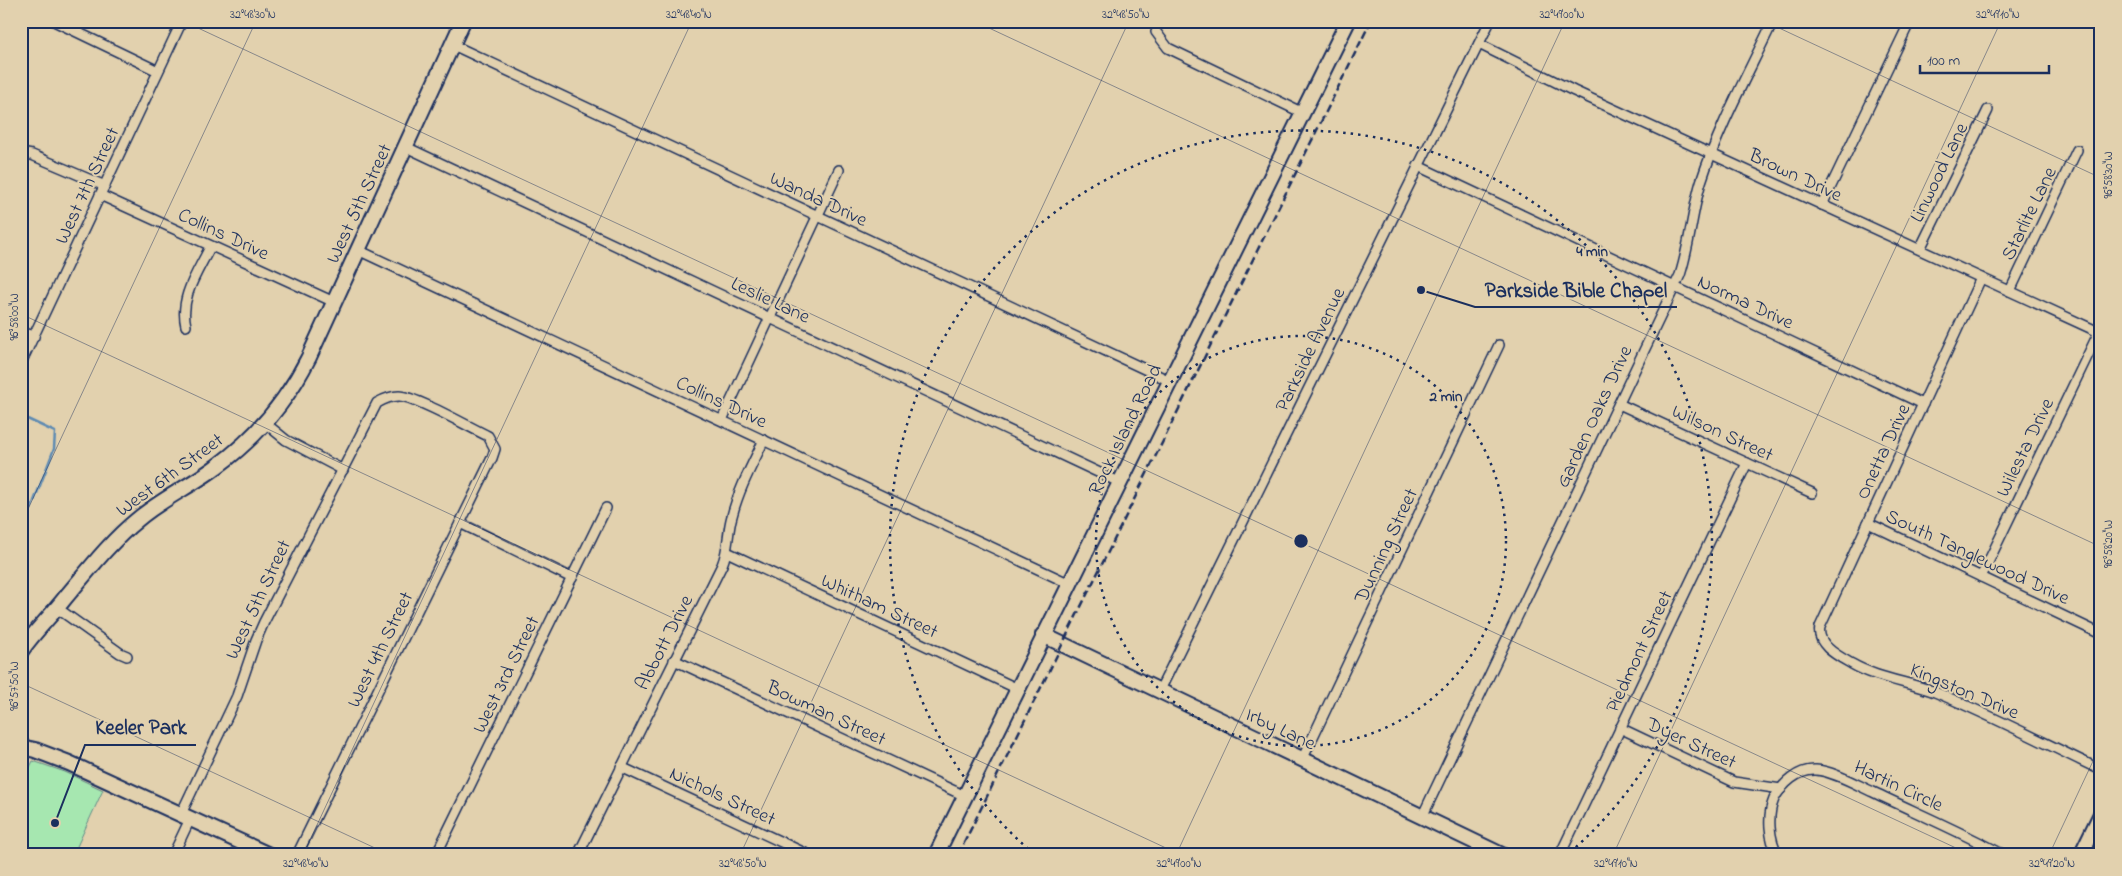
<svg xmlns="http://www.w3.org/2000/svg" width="2122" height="876" font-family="'Indie Flower',sans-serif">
<rect width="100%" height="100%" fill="#e2d1ae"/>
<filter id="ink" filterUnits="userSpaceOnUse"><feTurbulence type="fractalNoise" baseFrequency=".02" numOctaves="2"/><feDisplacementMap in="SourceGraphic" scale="10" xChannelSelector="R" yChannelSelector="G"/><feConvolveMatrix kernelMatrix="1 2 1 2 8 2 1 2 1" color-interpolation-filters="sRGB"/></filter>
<g filter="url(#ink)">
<path fill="#a6e7b0" stroke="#608b87" d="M33,761L65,772L103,790L73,855H21V785Z"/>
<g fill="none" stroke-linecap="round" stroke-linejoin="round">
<path stroke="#5d8ab2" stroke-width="2.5" d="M21,416L55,432L54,449L21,535"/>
<g stroke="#1b2f5e" stroke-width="12">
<g id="street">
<path d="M54,21L158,71"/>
<path d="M1156,32L1168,48L1303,113"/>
<path d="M1479,44L1574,91L2101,333"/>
<path d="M453,45L1170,381"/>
<path d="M406,147L1121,483"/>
<path d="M21,153L32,155L105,186"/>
<path d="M1418,166L1923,404"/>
<path d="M100,195L334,302"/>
<path d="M1822,205L1910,21"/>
<path d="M1920,249L1988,110"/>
<path d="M358,250L1070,584"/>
<path d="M1981,278L1820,627C1816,645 1838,656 1852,664C1876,678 1908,682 1935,692C1991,715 2046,744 2101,770"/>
<path d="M2010,291L2077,150"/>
<path d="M186,326C179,297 198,272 210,247"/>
<path d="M21,331L34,337"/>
<path d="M21,363L182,21"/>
<path d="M1619,404L1812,493"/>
<path d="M722,420L839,170"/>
<path d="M265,423L286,440L343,470"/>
<path d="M460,523L572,578"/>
<path d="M1868,523L2101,634"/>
<path d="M727,552L1018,689"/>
<path d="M1981,577L2099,332"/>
<path d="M57,608L120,653L127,656"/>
<path d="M674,660L965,796"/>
<path d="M1159,692L1490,21"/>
<path d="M1620,728L1734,782L1781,789"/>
<path d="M1302,760L1499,345"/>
<path d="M621,767L809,855"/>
<path d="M181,814L237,696L256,640L264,622L377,403C384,399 391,396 399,396C415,396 471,428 488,436L495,449L492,458L297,855"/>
<path d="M1422,817L1680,275C1690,244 1692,212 1701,182C1719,126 1748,74 1773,21"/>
<path d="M173,855L190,819"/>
<path d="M436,855L606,508"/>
<path d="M578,855L722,565C729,549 727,533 732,516C739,489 752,465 764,440"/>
<path d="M1560,855L1747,463"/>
<path d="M1778,855C1769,839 1767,816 1774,799C1782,784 1798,769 1816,770C1833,771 1857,785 1873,792C1917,813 1961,832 2004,855"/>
</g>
</g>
<g stroke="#1b2f5e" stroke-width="18">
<g id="secondary">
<path d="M1043,635L1502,855"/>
<path d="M21,651C34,632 51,616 65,598C88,571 110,542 137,520C161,499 191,486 216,467C256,438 287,401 309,357L463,21"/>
<path d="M21,747L35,750L69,763L269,855"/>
<path d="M936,855L1348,21"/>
<path d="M2081,855L2101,814"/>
</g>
</g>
<use href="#street" stroke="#e2d1ae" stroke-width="9"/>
<use href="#secondary" stroke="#e2d1ae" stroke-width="14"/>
<path stroke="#1b2f5e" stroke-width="2.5" stroke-dasharray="8 4" stroke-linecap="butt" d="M958,855L1371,21"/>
</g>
</g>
<path fill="none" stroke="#1b2f5e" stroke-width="1" stroke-opacity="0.45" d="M183,21L1971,855M974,21L2101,547M1764,21L2101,178M21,314L1181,855M21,524L256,21M21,683L390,855M303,855L692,21M740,855L1129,21M1176,855L1565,21M1613,855L2001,21M2049,855L2101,744"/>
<g fill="none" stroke="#1b2f5e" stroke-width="2.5" stroke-dasharray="2.5 5">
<circle cx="1301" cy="541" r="205"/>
<path d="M1034 854A411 411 0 1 1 1568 854"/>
</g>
<g text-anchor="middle" stroke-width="4" stroke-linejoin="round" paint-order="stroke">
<g font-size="20" fill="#1b2f5e" stroke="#e2d1ae">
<text transform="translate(1938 172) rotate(-64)" y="7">Linwood Lane</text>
<text transform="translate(1796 174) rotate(25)" y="7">Brown Drive</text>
<text transform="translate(86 185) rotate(-65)" y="7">West 7th Street</text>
<text transform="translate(819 198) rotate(25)" y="7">Wanda Drive</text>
<text transform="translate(358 203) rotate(-65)" y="7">West 5th Street</text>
<text transform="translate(2028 213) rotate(-64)" y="7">Starlite Lane</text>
<text transform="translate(224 233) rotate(25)" y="7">Collins Drive</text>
<text transform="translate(771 299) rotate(25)" y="7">Leslie Lane</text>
<text transform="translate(1746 301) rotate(25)" y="7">Norma Drive</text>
<text transform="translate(1309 349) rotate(-64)" y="7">Parkside Avenue</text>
<text transform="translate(722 401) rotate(25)" y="7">Collins Drive</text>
<text transform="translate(1593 416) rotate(-65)" y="7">Garden Oaks Drive</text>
<text transform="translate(1124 429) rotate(-64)" y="7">Rock Island Road</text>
<text transform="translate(1723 432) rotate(25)" y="7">Wilson Street</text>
<text transform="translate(2024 447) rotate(-64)" y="7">Wilesta Drive</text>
<text transform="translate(1882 451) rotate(-65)" y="7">Onetta Drive</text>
<text transform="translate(169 474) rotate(-36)" y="7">West 6th Street</text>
<text transform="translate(1385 545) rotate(-65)" y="7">Dunning Street</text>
<text transform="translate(1978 556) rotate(25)" y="7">South Tanglewood Drive</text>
<text transform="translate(257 599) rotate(-65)" y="7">West 5th Street</text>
<text transform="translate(880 605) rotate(25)" y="7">Whitham Street</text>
<text transform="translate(663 642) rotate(-63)" y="7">Abbott Drive</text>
<text transform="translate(379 649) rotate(-64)" y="7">West 4th Street</text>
<text transform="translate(1638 651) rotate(-65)" y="7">Piedmont Street</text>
<text transform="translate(505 674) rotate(-64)" y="7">West 3rd Street</text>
<text transform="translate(1965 690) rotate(23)" y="7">Kingston Drive</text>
<text transform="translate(827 712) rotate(25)" y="7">Bowman Street</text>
<text transform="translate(1281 728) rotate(25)" y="7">Irby Lane</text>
<text transform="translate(1692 742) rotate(25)" y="7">Dyer Street</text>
<text transform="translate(1899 785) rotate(25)" y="7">Hartin Circle</text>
<text transform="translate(723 795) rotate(25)" y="7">Nichols Street</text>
</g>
</g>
<circle cx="1301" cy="541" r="8" fill="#1b2f5e" stroke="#e2d1ae" stroke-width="2.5"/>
<g font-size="15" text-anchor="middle" font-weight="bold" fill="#1b2f5e" stroke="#e2d1ae" stroke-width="4" stroke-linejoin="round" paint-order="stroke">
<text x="1592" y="256">4 min</text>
<text x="1446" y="401">2 min</text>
</g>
<path fill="none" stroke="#1b2f5e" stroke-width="2" d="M1421 290L1475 307H1677M55 823L85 745H196"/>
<g fill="#1b2f5e" stroke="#e2d1ae" stroke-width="2">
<circle cx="1421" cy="290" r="5"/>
<circle cx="55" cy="823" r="5"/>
</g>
<g font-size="21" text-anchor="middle" font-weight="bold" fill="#1b2f5e" stroke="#e2d1ae" stroke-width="4" stroke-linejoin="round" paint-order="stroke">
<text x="1576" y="297">Parkside Bible Chapel</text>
<text x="141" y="734">Keeler Park</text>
</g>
<rect width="2122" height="876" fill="none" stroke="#e2d1ae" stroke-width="55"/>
<path d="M1920 65v8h129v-8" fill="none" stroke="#1b2f5e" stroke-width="2.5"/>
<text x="1927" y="65" font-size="15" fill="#1b2f5e" stroke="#e2d1ae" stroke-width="4" paint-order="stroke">100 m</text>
<rect x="28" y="28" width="2066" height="820" fill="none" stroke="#1b2f5e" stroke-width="2"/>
<g font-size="12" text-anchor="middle" fill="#1b2f5e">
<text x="253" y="18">32°48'30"N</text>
<text x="689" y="18">32°48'40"N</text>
<text x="1126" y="18">32°48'50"N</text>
<text x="1562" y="18">32°49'00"N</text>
<text x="1998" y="18">32°49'10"N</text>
<text transform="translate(2108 175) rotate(-90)" y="4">96°58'30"W</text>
<text transform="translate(14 317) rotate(-90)" y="4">96°58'00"W</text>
<text transform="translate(2108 544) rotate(-90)" y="4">96°58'20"W</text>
<text transform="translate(14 686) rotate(-90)" y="4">96°57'50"W</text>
<text x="306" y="867">32°48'40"N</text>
<text x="743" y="867">32°48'50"N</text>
<text x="1179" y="867">32°49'00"N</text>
<text x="1616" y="867">32°49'10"N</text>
<text x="2052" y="867">32°49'20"N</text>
</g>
</svg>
